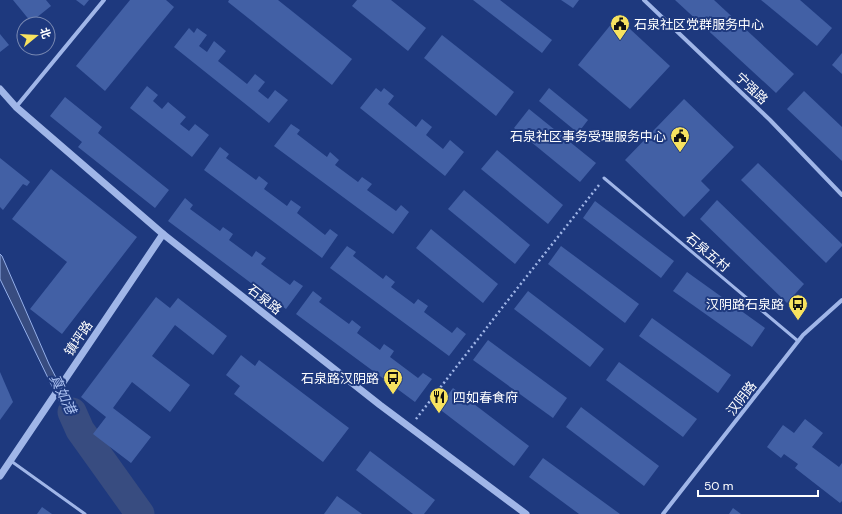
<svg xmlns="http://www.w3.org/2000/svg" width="842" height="514" font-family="'DM Sans','Noto Sans SC',sans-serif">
<rect width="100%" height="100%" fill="#1e397e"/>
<path fill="#384c80" stroke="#94afea" d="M0,254L2,256L49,364L89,441L140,514H130L82,448L0,279Z"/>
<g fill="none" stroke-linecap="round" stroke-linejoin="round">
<path stroke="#384c80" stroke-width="29" d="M72,412L80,430L140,514"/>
</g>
<g fill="#4260a5">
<path d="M13,0H46L51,6L31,22Z"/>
<path d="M76,0H89L84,6Z"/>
<path d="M130,0H166L174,7L105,91L76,66Z"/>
<path d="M229,0H278L352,59L332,85L228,2Z"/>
<path d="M357,0H391L426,28L408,51L352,6Z"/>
<path d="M473,0H500L552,40L542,53Z"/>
<path d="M561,0H579L573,8Z"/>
<path d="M675,0H714L794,74L776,93Z"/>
<path d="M761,0H800L832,28L817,46Z"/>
<path d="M617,17L670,66L630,109L578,65Z"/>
<path d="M189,28L194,33L197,28L207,35L199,46L207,52L214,41L226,51L218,61L247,84L255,74L265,82L258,91L268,99L275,90L288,100L269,123L174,47Z"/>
<path d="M0,34L9,45L0,52Z"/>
<path d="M442,35L514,92L496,116L424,58Z"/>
<path d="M842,53V74L832,65Z"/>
<path d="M147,86L158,95L153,101L162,109L168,102L186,117L180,124L189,131L195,124L209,135L192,157L130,108Z"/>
<path d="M376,88L381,92L384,88L394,96L388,104L416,127L422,119L432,127L426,135L443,149L450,140L464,152L445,176L360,108Z"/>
<path d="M549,88L588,120L578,133L539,101Z"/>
<path d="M804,91L842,127V161L787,109Z"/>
<path d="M65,97L102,127L98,133L169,190L155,208L78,147L82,142L50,116Z"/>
<path d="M684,99L734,147L701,181L710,190L684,217L625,160Z"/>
<path d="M529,109L596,163L580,182L514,128Z"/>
<path d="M291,124L300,130L297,134L327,157L330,152L339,160L335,165L358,182L362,177L372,184L367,190L396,211L401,205L409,212L393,234L274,146Z"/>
<path d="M220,147L229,154L226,158L256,180L259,176L268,183L264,189L287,206L291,200L301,207L297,213L325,235L330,229L338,235L322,258L204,170Z"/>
<path d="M497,150L563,205L548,224L481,169Z"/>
<path d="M0,158L30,182L27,186L23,184L3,210L0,207Z"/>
<path d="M758,163L842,244V246L826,263L741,180Z"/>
<path d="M51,169L137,237L62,334L30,309L67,262L12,219Z"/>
<path d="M464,190L530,245L515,264L448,209Z"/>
<path d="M185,198L193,205L190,209L220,231L223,227L233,234L229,240L252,257L256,251L266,258L261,264L290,285L294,280L303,286L286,309L168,221Z"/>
<path d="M717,200L804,284L787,303L700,219Z"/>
<path d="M595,201L674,261L661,278L583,218Z"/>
<path d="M431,229L498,284L483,303L416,248Z"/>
<path d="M347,246L356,252L353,256L383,279L386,275L395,282L391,287L414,304L418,299L428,306L424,312L452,333L457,327L466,334L449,356L330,268Z"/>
<path d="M561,246L639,304L625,323L548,264Z"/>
<path d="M687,272L765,328L752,347L673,291Z"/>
<path d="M313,291L322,298L319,302L349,324L352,320L361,327L357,333L380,350L384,344L394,351L390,357L418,378L423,373L432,379L415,402L296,314Z"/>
<path d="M528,291L604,349L590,367L514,309Z"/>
<path d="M156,297L170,308L178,298L227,336L213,355L175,325L152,356L190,385L170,412L132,382L113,408L151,437L131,463L93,434L106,417L81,397Z"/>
<path d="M652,318L731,375L718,393L639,336Z"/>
<path d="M488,340L567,398L553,418L473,360Z"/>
<path d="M241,355L255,366L259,360L349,428L323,462L234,394L240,386L226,375Z"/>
<path d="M619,362L697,419L683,437L606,380Z"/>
<path d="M0,372L13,402L0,420Z"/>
<path d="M453,388L529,446L514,466L438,408Z"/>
<path d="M581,407L659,466L644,486L566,427Z"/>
<path d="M805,419L823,433L812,447L839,467L842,463V501L840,503L795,468L798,464L784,454L781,458L767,447L783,425L794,433Z"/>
<path d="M370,451L435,500L424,514H413L356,470Z"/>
<path d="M543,458L620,514H579L529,477Z"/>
<path d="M337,496L362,514H324Z"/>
<path d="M42,507L52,514H37Z"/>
<path d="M733,508L741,514H729Z"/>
</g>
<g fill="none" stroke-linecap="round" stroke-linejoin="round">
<path stroke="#a0b6e8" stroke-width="2.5" stroke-dasharray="2 3" stroke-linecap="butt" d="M416,419L512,295L599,185"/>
<g stroke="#a0b6e8" stroke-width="3">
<path d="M604,178L798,341"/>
<path d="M11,461L85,514"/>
</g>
<g stroke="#a0b6e8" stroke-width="4">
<path d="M644,0L770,120L842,195"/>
<path d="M16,107L104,0"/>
<path d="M663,514L803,335L842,300"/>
</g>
<g stroke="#a0b6e8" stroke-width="7">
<path d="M0,89L16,107L163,234L380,405L526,514"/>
<path d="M0,476L163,234"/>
</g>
</g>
<defs>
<g id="civic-pin" transform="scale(1)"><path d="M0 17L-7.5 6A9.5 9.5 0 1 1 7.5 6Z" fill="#f7e25f" stroke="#1e397e"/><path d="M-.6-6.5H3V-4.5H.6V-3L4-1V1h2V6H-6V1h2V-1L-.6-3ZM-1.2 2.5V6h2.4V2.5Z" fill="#111"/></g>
<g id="bus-pin" transform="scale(1)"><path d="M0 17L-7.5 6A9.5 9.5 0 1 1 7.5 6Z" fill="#f7e25f" stroke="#1e397e"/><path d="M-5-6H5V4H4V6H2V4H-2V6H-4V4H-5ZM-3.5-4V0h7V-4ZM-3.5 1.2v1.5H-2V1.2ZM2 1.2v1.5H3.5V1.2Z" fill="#111"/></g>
<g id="restaurant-pin" transform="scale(1)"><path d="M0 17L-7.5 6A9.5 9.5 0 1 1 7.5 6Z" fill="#f7e25f" stroke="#1e397e"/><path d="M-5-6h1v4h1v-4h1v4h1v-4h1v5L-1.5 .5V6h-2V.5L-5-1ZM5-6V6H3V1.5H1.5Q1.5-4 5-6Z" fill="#111"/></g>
</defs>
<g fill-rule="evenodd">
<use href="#civic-pin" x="620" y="24"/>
<use href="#civic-pin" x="680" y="136"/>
<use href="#bus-pin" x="798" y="304"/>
<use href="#bus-pin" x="393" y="378"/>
<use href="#restaurant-pin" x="439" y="397"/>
</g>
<g text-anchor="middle" stroke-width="4" stroke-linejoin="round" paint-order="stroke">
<g font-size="13" fill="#fff" stroke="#1e397e" text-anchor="end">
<text x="634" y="29" text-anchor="start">石泉社区党群服务中心</text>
<text x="666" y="141">石泉社区事务受理服务中心</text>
<text x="784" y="309">汉阴路石泉路</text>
<text x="379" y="383">石泉路汉阴路</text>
<text x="453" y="402" text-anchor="start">四如春食府</text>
</g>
<g font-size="13" fill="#fff" stroke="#1e397e">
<text transform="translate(752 88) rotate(44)" y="5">宁强路</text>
<text transform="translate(708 252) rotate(40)" y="5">石泉五村</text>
<text transform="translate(265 299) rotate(38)" y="5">石泉路</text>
<text transform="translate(78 338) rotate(-56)" y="5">镇坪路</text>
<text transform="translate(741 398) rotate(-52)" y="5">汉阴路</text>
</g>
<g font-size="14" font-style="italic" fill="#abc0f0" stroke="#1e397e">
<text transform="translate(63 394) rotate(64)" y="5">真如港</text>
</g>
</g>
<g transform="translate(36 36) rotate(72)"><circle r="19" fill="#1e397e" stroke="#7888b2"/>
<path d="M0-3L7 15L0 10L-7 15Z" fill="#f7e25f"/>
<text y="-6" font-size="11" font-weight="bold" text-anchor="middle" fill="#ffffff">北</text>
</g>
<path d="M698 490v6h120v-6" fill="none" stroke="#ffffff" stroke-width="2"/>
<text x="704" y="490" font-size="12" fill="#ffffff" stroke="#1e397e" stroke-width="3" paint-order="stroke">50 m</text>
</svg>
